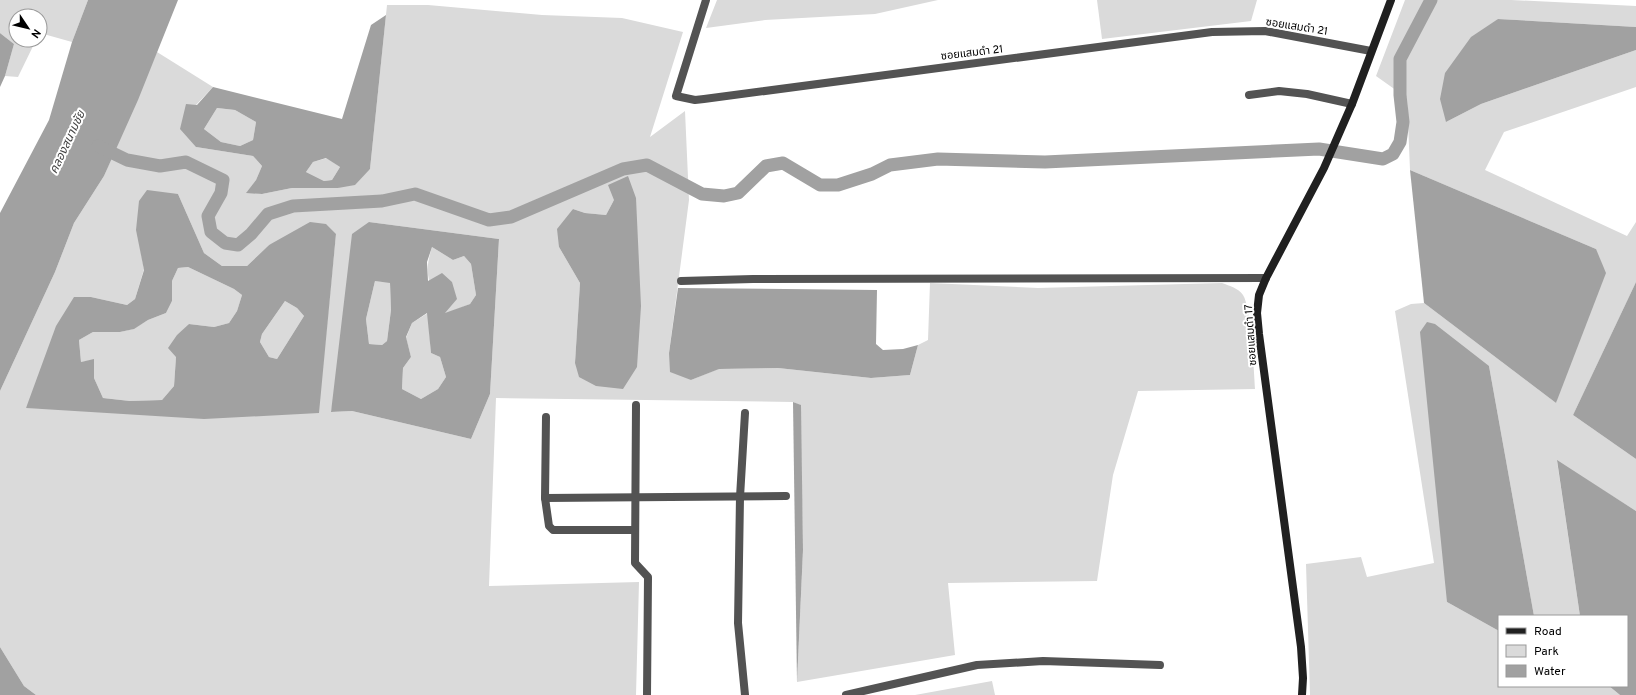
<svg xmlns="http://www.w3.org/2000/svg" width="1636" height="695" font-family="Overpass,'Noto Sans Thai',sans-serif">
<rect width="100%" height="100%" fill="#fff"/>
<g fill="#dadada" fill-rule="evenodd">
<path d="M0,0H88L72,42L40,33V16H16V40H36L18,77L5,76L14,44L0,33Z"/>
<path d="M717,0H938L875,14L765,20L706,28Z"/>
<path d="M1097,0H1257L1251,21L1102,39Z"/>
<path d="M1405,0H1511L1636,6V27L1498,19L1446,122L1481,104L1636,50V87L1504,132L1485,170L1627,236L1636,222V282L1573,415L1636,459V511L1557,461L1580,616H1534L1489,366L1447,602L1499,631V686H1609L1620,695H1310L1306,564L1361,557L1367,577L1434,563L1395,311L1411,304L1424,303L1556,403L1596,249L1410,170L1407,98L1376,76Z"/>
<path d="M387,5H428L542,15L622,18L683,32L650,137L685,111L689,200L669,353L691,380L718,369L778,368L871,378L910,375L918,345L928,340L930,283L1038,288L1222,283C1230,286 1238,288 1243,295C1251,307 1254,372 1255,389L1138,391L1113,475L1097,581L948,583L955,655L797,682L803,550L800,405L793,402L496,398L489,586L639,582L636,695H36L24,686L0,647V391L55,272L74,223L104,176L157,52L213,87L196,105V147L253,156L262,166L256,180L247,192L262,194L292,188H338L370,169ZM178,194L204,253L222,266H247L269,245L336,234L318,413L26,408L91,297L127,305L135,299L144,269L137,230ZM614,200L575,363L580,283L559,247L573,209L585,213L606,215ZM369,222L499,239L490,394L471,439L352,411L331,412Z"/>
<path d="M217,108L235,110L256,122L253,140L240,146L221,142L204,129Z"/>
<path d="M327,158L340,167L332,180L324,181L306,172L313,162Z"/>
<path d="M432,247L453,260L464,256L471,264L476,295L470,304L445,314C431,287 422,278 432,247Z"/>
<path d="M188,267L234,289L242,295L237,311L229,323L214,327L189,324L176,357L174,386L162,400L130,401L103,398L94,378V360L81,362L79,340L93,332H120L133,329L148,320L166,313L172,301V281L178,268Z"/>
<path d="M375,281L390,282L391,310L387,341L382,345L369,344L366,319Z"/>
<path d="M285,301L297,308L304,316L277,359L269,357L260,342L262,334Z"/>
<path d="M428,313L431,353L440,357L446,377L438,389L421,399L402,389L403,368L411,357L406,338L412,323Z"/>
<path d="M992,681L995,695H915Z"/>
</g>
<g fill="#a1a1a1" fill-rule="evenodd">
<path d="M88,0H178L138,100L104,176L74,223L55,272L0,391V213L49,120L72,42Z"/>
<path d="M386,15L370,169L355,185L338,188H292L262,194L246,193L256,180L262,166L253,156L196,147L180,129L186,104L197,105L213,87L342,119L371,25ZM217,108L235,110L256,122L253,140L240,146L221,142L204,129ZM326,158L340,167L332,180L324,181L306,172L313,162Z"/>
<path d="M1498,19L1636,27V50L1481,104L1446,122L1440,99L1445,73L1471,37Z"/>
<path d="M0,33L14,44L5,76L0,87Z"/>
<path d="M1410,170L1596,249L1606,273L1556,403L1424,303Z"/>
<path d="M628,176L636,198L641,306L637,367L623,389L596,386L579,377L575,363L580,283L559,247L557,229L573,209L585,213L606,215L614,200L608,185Z"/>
<path d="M147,190L178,194L204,253L222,266H247L269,245L310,222L326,224L336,234L319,413L204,419L26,408L56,326L74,297H91L127,305L135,299L144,270L136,230L139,201ZM188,267L234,289L242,295L237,311L229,323L214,327L189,324L177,335L168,348L176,357L174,386L162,400L130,401L103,398L94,378V359L81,362L79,340L93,332H120L134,329L148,320L166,313L172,301V281L178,268ZM285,301L297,308L304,316L277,359L269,357L260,342L262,334Z"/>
<path d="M369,222L499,239L490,394L471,439L352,411L331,412L352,234ZM432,247L453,260L464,256L471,264L476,295L470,304L445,313L457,299L452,282L442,273L428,281L427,262ZM375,281L390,283L391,310L387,341L382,345L369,344L366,319ZM427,313L431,353L440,357L446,377L438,389L421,399L402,389L403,368L411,357L406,337L412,323Z"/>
<path d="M1636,282V459L1573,415Z"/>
<path d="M678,288L877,290L876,344L883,350L903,349L918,345L910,375L871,378L778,368L719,369L691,380L670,372L669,353Z"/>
<path d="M1427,322L1435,324L1489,366L1534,616H1499V631L1447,602L1420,332Z"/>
<path d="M793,402L801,405L803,550L797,682Z"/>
<path d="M1557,460L1636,511V695H1620L1609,686H1627V616H1580Z"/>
<path d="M0,647L24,686L36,695H0Z"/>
</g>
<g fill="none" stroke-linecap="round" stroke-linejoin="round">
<path stroke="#a1a1a1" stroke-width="13" d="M98,146L127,160L160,166L186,162L223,180L221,193L208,216L211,232L225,243L238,245L251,234L268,214L293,206L382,201L415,194L489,220L511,217L623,169L647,165L702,194L724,196L738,193L766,166L783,163L820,185H838L872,174L890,165L938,159L1045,162L1319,149L1383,159L1393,154L1400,142L1403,122L1400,95V59L1431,0"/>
<g stroke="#535353" stroke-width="8">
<path d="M706,0L676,96L695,100L704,99L1212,32L1265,31L1371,51"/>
<path d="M1249,95L1279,91L1307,94L1352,104"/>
<path d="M681,281L753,279L1266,278"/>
<path d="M636,405L635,563L648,577L647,695"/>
<path d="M745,413L740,497L738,623L745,695"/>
<path d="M546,417L545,498L549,526L553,530H635"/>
<path d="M545,498L786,496"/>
<path d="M846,695L977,665L1043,661L1160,665"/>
</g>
<path stroke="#202020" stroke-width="8" d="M1302,695L1303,678L1301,647L1259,334L1257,313L1259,295L1266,278L1324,168L1352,104L1391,0"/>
</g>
<g text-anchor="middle" stroke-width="4" stroke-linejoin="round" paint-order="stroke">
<g font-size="11" fill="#000" stroke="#fff">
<text transform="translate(1297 26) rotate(9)" y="4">ซอยแสมดำ 21</text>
<text transform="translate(972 52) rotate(-7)" y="4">ซอยแสมดำ 21</text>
<text transform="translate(1250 335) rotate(-94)" y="4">ซอยแสมดำ 17</text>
</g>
<g font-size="12" font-style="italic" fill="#424242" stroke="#fff">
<text transform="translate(67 142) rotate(-65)" y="4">คลองสนามชัย</text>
</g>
</g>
<rect x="1498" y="615" width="130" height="72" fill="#ffffff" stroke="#999999"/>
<rect x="1506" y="628" width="20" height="6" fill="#202020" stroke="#999999"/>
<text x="1534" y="635" font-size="12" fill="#000000">Road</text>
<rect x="1506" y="645" width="20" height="12" fill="#dadada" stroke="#999999"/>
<text x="1534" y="655" font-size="12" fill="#000000">Park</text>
<rect x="1506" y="665" width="20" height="12" fill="#a1a1a1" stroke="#999999"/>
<text x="1534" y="675" font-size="12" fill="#000000">Water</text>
<g transform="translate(28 28) rotate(125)"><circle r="19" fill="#ffffff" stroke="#999999"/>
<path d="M0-3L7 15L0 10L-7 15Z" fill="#000000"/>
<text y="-6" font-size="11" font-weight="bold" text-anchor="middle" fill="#000000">N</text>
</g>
</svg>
